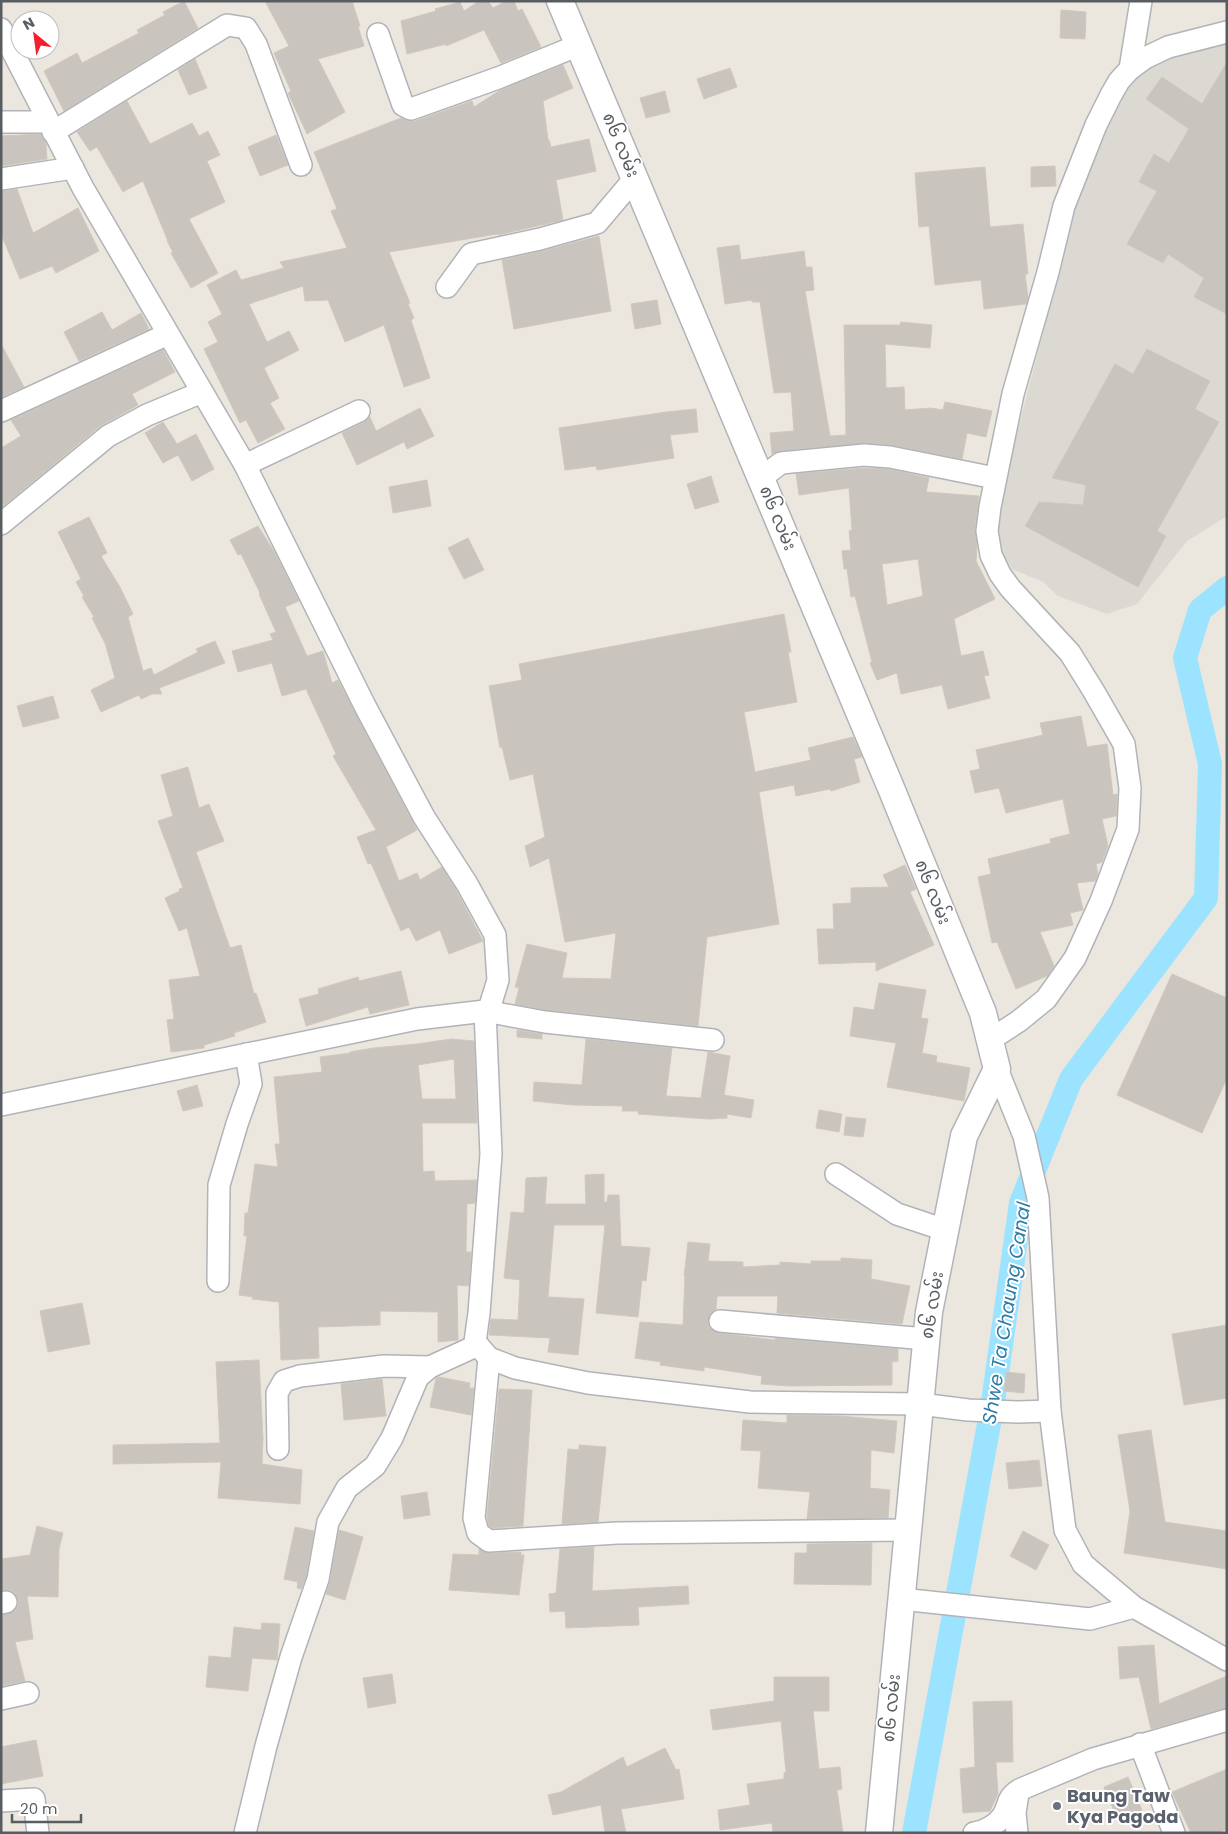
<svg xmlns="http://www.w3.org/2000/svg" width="1228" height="1834" font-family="Poppins,'Noto Sans Myanmar',sans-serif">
<rect width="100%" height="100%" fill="#ece7de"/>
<path fill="#dcd9d3" d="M1227,33V516L1187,541L1137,604L1107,614L1058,596L1043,582L1012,569L991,534L1045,325L1069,204L1095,132L1139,63Z"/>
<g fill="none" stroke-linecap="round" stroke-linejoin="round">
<path stroke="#9ce3ff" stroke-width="24" d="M914,1833L993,1402L1021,1203L1071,1079L1206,898L1210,764L1185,658L1200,610L1227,588"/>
</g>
<g fill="#c9c4be" stroke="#d1c8bd" fill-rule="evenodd">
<path d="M184,1L198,28L64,111L44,71L77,53L82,63L139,33L137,30L165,15L163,12Z"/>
<path d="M265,1H352L360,26H358L364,46L318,59L345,112L307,134L288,93L291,91L274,53L289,46Z"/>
<path d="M479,1H488L493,8L506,1H514L518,11L522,9L541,47L501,63L484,30L446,46V44L407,54L401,21L436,11L435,9L460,2L464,11Z"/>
<path d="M1061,10L1086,12L1085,39L1060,38Z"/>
<path d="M195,59L207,88L189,95L178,70Z"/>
<path d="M1227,62V314L1194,297L1204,278L1168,254L1163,263L1127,244L1157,191L1139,182L1154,154L1169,163L1189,129L1146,99L1162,77L1202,104Z"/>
<path d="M563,65L573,88L543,101L548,140H549L551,147L589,139L596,171L556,180L563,220L498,235L497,234L389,252L410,303L408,304L414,318L411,320L430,378L404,387L384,325L345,342L328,300L305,301L303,286L249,304L267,342L289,331L299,350L264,368L279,398L270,403L285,429L258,443L246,420L240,423L204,349L218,342L208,322L222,314L207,285L236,270L241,280L284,268L280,262L347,248L331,211L337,209L314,152L401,118L410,121H415L472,101L474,107L499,91Z"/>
<path d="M730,68L737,87L704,99L697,79Z"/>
<path d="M665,91L670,112L646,118L640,98Z"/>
<path d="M127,101L150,144L192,123L199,136L208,131L220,155L207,161L225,202L189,219L218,273L191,288L171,253L173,252L167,241H168L143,181L123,192L97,147L90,151L77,132Z"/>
<path d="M41,134L46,144L47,159L1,166V136Z"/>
<path d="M276,135L288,165L260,176L248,147Z"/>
<path d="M1055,166L1056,186L1031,187V167Z"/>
<path d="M985,167L990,227L1023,224L1028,274H1025L1028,298L1026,304L984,309L981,280L935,285L929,226L919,227L915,173Z"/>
<path d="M17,189L33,233L78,208L99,251L56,273L52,266L20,279L1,234V191Z"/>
<path d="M599,236L611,311L514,329L502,260L543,251Z"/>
<path d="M739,245L741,260L804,251L806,267H812L814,290L805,291L830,436L846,435L844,325H900L901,322L932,325L930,348L885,344L886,388L904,387L905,410L931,408L943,410L945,402L992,411L986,437L967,433L962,459L892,445L865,443L780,451L772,454L770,433L794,431L791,392L774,393L760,302H752V300L725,304L717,248Z"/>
<path d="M657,300L661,324L635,329L631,304Z"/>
<path d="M102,312L112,330L141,313L149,329L79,361L64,332Z"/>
<path d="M1,344L24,387L1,397Z"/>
<path d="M1147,349L1210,381L1195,409L1219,422L1157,531L1166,536L1138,587L1025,526L1039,502L1083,505L1086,485L1052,478L1115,364L1133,374Z"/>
<path d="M163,350L175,372L132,394L138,405L100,426L1,508V448L21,436L11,420Z"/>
<path d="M420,408L434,436L407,449L404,442L357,465L342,433L364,422L370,417L376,431Z"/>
<path d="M696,409L698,432L670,435L674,458L597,470L596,466L565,470L559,428L666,412Z"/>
<path d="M163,422L177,444L196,434L214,469L192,481L178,455L163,463L145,433Z"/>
<path d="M864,468L888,469L929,478L926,492L979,496L975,529L977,546L976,561L995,599L954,619L961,656L983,651L989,675L984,676L990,698L948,709L942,685L901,694L897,673L877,680L870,663L872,662L855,596L851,597L847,569H844L842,551L851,550L849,531L852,530L849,488L799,495L796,474ZM918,559L923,596L887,605L882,564Z"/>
<path d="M711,476L719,502L695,509L687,484Z"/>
<path d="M427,480L431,506L393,513L389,487Z"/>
<path d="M89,517L107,553L101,556L120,587L133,614L128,617L143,671L151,668L154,675L198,652L196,649L215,641L225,663L159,688L162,694H152L141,699L139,695L101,712L91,690L115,678L105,643L92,618L94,617L82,597L84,596L76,582L81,579L58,532Z"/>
<path d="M258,526L275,553L299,601L285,607L307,656L323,651L332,683L338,680L417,830L386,847L399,881L417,873L420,880L442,867L456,890L483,941L449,954L440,930L416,941L409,927L401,931L371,863L368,864L357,837L376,830L333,756L336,754L306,689L282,696L272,663L238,672L232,651L273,640L270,634L276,632L259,594L260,593L241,554L238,555L230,540Z"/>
<path d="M468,538L484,570L464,579L448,548Z"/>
<path d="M784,614L791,652H788L797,702L744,712L755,772L811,760L808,748L853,737L862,757L854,759L860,782L831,791L830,789L796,796L794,785L759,792L779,924L707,937L698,1026L547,1010L515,1004L519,988L515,987L527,944L567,953L562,978L611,979L616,933L565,942L549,858L530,867L525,846L545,837L533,774L510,780L502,747L500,748L489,686L522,680L519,664Z"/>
<path d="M53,696L59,718L23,727L17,706Z"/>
<path d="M1081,716L1087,747L1107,744L1113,795L1117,794L1116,816L1102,819L1108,846L1102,862L1096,864L1098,874L1095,881L1077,883L1083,910L1070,913L1073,925L1040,932L1054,966L1047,976L1016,989L997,942L992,943L978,877L991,874L988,859L1051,843L1050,839L1070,834L1063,799L1006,813L999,788L975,793L970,771L980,769L976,750L1043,735L1040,723Z"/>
<path d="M188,767L199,808L209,804L224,841L196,852L230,948L241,945L254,994L256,993L266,1022L234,1033L235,1036L204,1045V1048L171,1052L167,1020L174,1019L169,980L200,976L187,928L179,931L165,898L180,891L179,889L183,888L158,821L173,816L161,775Z"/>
<path d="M905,865L916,889L910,892L934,945L876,971V962L819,964L817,929H834L833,904L851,903V888L889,887L883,875Z"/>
<path d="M401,971L409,1005L370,1014L368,1007L306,1026L299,999L319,994L318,989L358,977L359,981Z"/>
<path d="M1172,974L1227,998V1078L1202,1133L1117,1095Z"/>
<path d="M879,983L926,990L921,1018L928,1019L922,1053L937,1056L936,1062L970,1068L964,1101L887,1087L896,1043L850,1036L854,1007L874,1010Z"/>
<path d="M517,1030L542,1034V1039L517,1037Z"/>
<path d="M451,1039L474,1041L477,1123H422L423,1172L434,1171L435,1181L477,1180L475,1203L467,1204L466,1252H471L469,1286L457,1285L458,1340L438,1342V1312L380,1311V1325L318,1327L319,1358L281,1360L279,1302L252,1299L253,1297L239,1295L247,1236H244L245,1213H248L255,1164L278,1167L275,1144H280L274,1077L322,1072L320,1057L350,1053V1052L373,1048L417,1044ZM454,1059L456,1099H422L418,1065Z"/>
<path d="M586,1039L672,1048L666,1096L701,1098L708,1052L730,1056L724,1095L754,1100L751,1118L727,1114V1118L709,1119L638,1114V1111H622L623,1106L573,1105L533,1101L534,1082L582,1085Z"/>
<path d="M197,1085L203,1106L183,1111L177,1091Z"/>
<path d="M819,1110L842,1114L839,1132L816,1128Z"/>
<path d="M846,1117L866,1119L863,1137L844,1135Z"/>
<path d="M604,1174V1202H607L608,1195H619L621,1246L650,1248L646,1281L642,1280L638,1317L596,1313L605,1225H554L548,1297L584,1299L578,1355L548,1352L550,1338L489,1335L491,1319L518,1320L520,1280L504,1278L511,1212L524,1213L526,1178L547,1177L545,1204H586L585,1175Z"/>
<path d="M688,1242L710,1244L708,1261L743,1262V1267L780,1265V1262L811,1264V1261H841V1258L872,1260L871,1279L910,1286L902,1324L777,1313L778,1296H717L716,1309L710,1313L708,1319L709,1327L713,1331L719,1333L775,1340V1338L898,1349V1361L892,1362V1385L788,1386L761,1384L762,1376L704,1367V1371L660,1365L661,1362L635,1358L640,1322L683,1325L685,1276H684Z"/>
<path d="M82,1303L90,1344L48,1352L40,1311Z"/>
<path d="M1227,1325V1398L1184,1405L1172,1334Z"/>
<path d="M259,1360L263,1438L262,1464L302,1470L300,1504L218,1498L221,1462L113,1464V1445L220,1443L216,1362Z"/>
<path d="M1006,1372L1025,1374L1024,1393L1004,1391Z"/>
<path d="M439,1377L470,1383L469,1388H474L471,1415L430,1407L436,1378Z"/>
<path d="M382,1379L386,1416L344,1420L341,1384Z"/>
<path d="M499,1389L532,1390L523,1526L493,1528L489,1526L487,1517Z"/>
<path d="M787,1415L840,1416L897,1421L894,1453L871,1450L870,1488L890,1490L888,1518L807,1519L810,1492L758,1488L761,1451L741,1450L743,1420L787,1423Z"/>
<path d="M1151,1430L1165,1522L1227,1531V1569L1124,1553L1130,1511L1118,1435Z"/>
<path d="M579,1445L606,1447L598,1522L562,1524L568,1449L579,1450Z"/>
<path d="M1039,1460L1042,1486L1009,1489L1006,1463Z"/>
<path d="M427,1492L430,1515L404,1519L401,1496Z"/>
<path d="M37,1526L63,1533L59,1549L58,1597L27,1596L33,1639L15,1642L25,1681L1,1686V1615L15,1611L18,1606V1600L16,1594L10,1590H1V1559L30,1555Z"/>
<path d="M295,1527L314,1531L306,1576L301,1589L297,1588L298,1582L284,1579Z"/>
<path d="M339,1530L363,1537L345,1600L326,1594L330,1581Z"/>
<path d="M1023,1531L1049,1545L1036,1570L1010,1556Z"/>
<path d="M872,1543L871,1585L794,1584L795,1553H807V1544Z"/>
<path d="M594,1547L592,1591L688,1586L689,1604L638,1607L639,1625L566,1628L565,1611L550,1612L549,1594L556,1593L560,1549Z"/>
<path d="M479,1549L490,1553L521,1552V1555H524L519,1595L449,1590L453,1554L479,1555Z"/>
<path d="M262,1623L280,1624L277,1660L252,1658L248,1691L206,1687L209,1656L231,1658L234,1627L261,1630Z"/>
<path d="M1154,1645L1159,1704L1227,1676V1708L1151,1729L1139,1677L1120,1679L1118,1647Z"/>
<path d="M392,1674L396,1703L368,1708L363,1678Z"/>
<path d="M774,1677H829V1711H813L819,1769L840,1767L842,1789L837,1790L843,1833H773L772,1823L720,1830L718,1810L750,1805L747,1784L784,1779V1773L786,1772L781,1721L713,1730L710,1710L774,1701Z"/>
<path d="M1012,1701L1013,1762H996L998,1794L990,1811L963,1813L960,1769L975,1767L973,1702Z"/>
<path d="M36,1740L43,1776L1,1784V1747Z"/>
<path d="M665,1748L676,1770L679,1769L684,1799L621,1809L626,1833H605L601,1805L553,1815L548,1795L561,1792L623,1757L627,1767Z"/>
<path d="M1227,1769V1829L1218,1833H1191L1172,1792Z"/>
<path d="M1128,1777L1142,1810L1118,1820L1104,1787Z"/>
</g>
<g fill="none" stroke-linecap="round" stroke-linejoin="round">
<g stroke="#b0b4b8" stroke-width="24">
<g id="minor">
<path d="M1,29L83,188L245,465L365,706L424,817L467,884L495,935L498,980L490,1006L485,1011L417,1019L1,1105"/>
<path d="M378,34L403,105L411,109L498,78L579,45"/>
<path d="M1130,69L1141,1"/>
<path d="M1,122H48"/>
<path d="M53,132L227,25L246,28L256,44L301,165"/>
<path d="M1,179L73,168"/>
<path d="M447,287L471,254L540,239L597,223L635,178"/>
<path d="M1,411L168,334"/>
<path d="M245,465L359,411"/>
<path d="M761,478L781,463L864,455L890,457L995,478"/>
<path d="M1,524L108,436L147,415L202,392"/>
<path d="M713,1040L545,1022L485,1011L491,1154L479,1313L475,1342L489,1358L515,1368L588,1383L750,1402L920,1404L968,1410L1018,1412L1050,1411"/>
<path d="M990,1040L1019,1021L1046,999L1075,958L1101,901L1128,829L1130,788L1124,744L1093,690L1070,653L1010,588L1000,574L991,555L987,531L990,507L1013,394L1048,272L1064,206L1096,125L1111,95L1119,81L1130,69L1145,58L1168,47L1227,32"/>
<path d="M997,1069L1024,1136L1038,1198L1050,1411L1065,1530L1083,1564L1134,1607L1227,1660"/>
<path d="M836,1174L897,1214L945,1230"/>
<path d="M218,1281L219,1185L237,1124L251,1084L246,1054"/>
<path d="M720,1321L926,1339"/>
<path d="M489,1358L474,1518L478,1533L489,1541L617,1533L908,1530"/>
<path d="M278,1449L277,1393L284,1381L300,1376L384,1366L430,1367"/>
<path d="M901,1599L1090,1619L1134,1607"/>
<path d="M1,1603L6,1602"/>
<path d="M1,1699L28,1693"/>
<path d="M1140,1744L1174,1833"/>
<path d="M1,1801L34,1799L38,1833"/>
<path d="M245,1833L266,1746L291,1657L318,1579L328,1522L347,1488L375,1466L392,1438L418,1377L430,1367L478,1345"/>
<path d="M974,1833C984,1832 996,1825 1002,1817C1010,1806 1005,1799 1019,1790L1093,1759L1227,1720"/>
<path d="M1017,1833L1015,1813L1018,1793"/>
</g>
</g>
<g stroke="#b0b4b8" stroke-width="29">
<path id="tertiary" d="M560,1L891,788L983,1013L997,1069L964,1136L929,1312L879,1833"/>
</g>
<use href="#minor" stroke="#fff" stroke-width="21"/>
<use href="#tertiary" stroke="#fff" stroke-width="26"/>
</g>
<circle fill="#6b7280" stroke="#fff" stroke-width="2" cx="1057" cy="1806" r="5"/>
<g text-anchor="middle" stroke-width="4" stroke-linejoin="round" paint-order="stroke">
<g font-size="18" fill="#585d61" stroke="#fff">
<text transform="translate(621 145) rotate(67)" y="6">၈၆ လမ်း</text>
<text transform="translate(778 518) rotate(67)" y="6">၈၆ လမ်း</text>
<text transform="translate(933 892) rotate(68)" y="6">၈၆ လမ်း</text>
<text transform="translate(932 1305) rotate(-81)" y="6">၈၆ လမ်း</text>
<text transform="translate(891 1708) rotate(-85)" y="6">၈၆ လမ်း</text>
</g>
<g font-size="18" font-weight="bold" fill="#5b616d" stroke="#fff" text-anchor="start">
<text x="1067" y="1802">Baung Taw<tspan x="1067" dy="21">Kya Pagoda</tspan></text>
</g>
<g font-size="19" font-style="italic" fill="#307ba4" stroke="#fff">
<text transform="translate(1006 1313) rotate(-81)" y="7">Shwe Ta Chaung Canal</text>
</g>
</g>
<rect width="1228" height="1834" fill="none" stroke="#585d61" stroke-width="5"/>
<g transform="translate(35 35) rotate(331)"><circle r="24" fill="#ffffff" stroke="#bcbec0"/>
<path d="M0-4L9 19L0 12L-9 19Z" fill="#f31e2e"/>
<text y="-8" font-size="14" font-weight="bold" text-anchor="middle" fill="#585d61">N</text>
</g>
<path d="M12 1814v8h69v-8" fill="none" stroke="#585d61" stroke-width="2.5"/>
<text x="20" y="1814" font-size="15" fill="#585d61" stroke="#ffffff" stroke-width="4" paint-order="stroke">20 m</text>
</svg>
